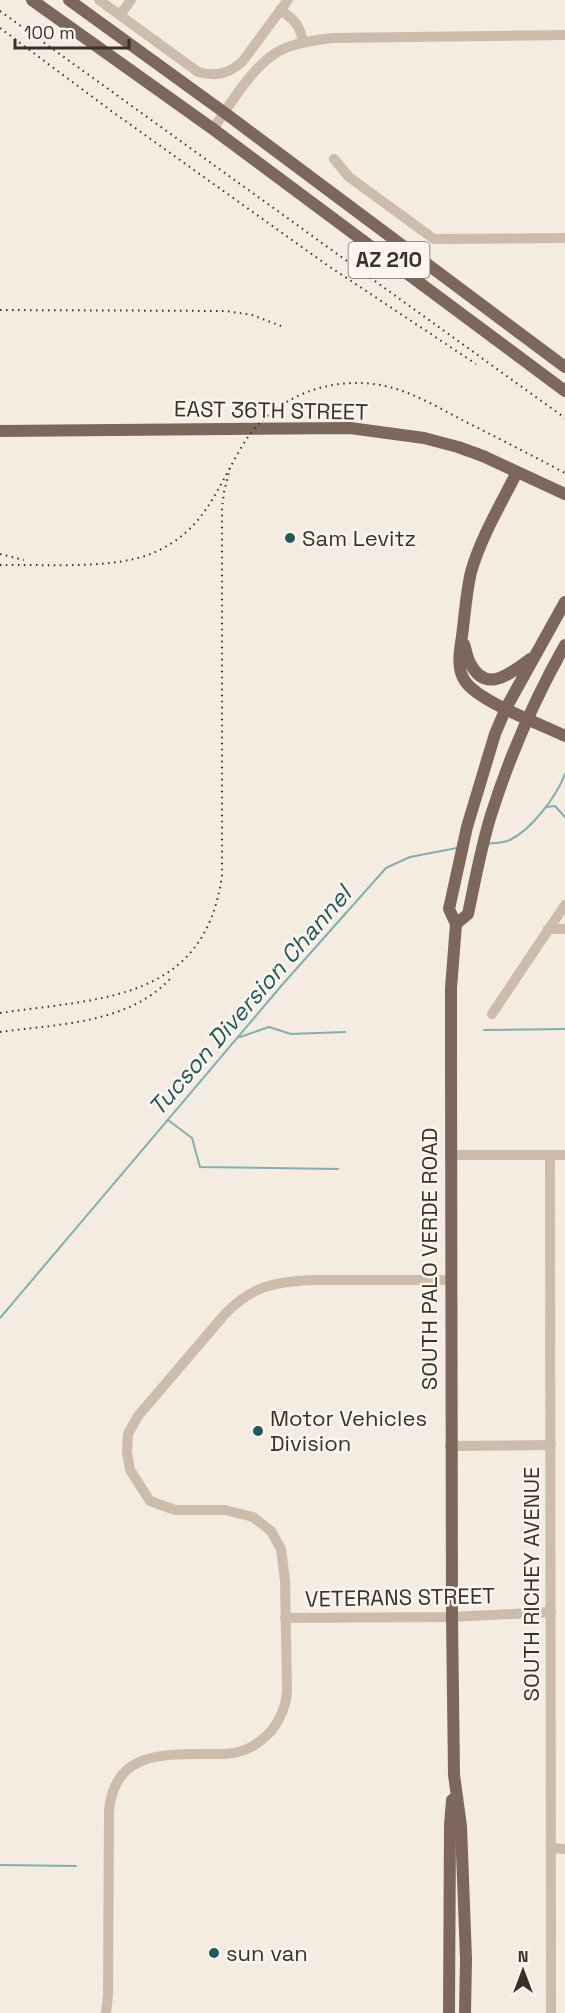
<svg xmlns="http://www.w3.org/2000/svg" width="565" height="2013" font-family="'Space Grotesk',sans-serif">
<rect width="100%" height="100%" fill="#f4ebe1"/>
<g fill="none" stroke-linecap="round" stroke-linejoin="round">
<g stroke="#7fb0b2" stroke-width="2">
<path d="M546,807L555,806L565,817"/>
<path d="M486,844C494,843 504,843 510,840C532,829 556,797 565,774"/>
<path d="M484,1030L565,1029"/>
<path d="M240,1037L269,1027L291,1034L345,1032"/>
<path d="M168,1120L192,1138L200,1167L338,1169"/>
<path d="M0,1318L282,985L386,868L410,857L457,848"/>
<path d="M0,1865L76,1866"/>
</g>
<g stroke="#cdbbac" stroke-width="10">
<path d="M99,0L198,72C216,77 228,74 242,62L288,0"/>
<path d="M280,10C294,19 300,25 303,42"/>
<path d="M120,15L131,0"/>
<path d="M213,129C230,105 247,75 270,57C287,43 312,41 332,38L565,35"/>
<path d="M334,159L349,177L434,239L565,238"/>
<path d="M548,929H565"/>
<path d="M492,1014L565,905"/>
<path d="M450,1155H565"/>
<path d="M550,1155L551,2013"/>
<path d="M450,1446L551,1445"/>
<path d="M285,1618L452,1617L551,1612"/>
<path d="M551,1848L565,1849"/>
<path d="M106,2013L108,1995L109,1811C114,1753 160,1754 206,1754C216,1754 228,1755 238,1752C251,1749 263,1740 272,1730C281,1718 286,1707 287,1692L285,1580L281,1549L271,1531L253,1517L225,1510H175L150,1501L130,1470L127,1452L128,1434L138,1416L225,1314C252,1286 274,1282 312,1280H450"/>
</g>
<g stroke="#7d675c" stroke-width="12">
<path d="M32,0L213,129L565,391"/>
<path d="M69,0L225,113L565,367"/>
<path d="M0,431L350,428L424,438L458,447L483,456L565,494"/>
<path d="M517,472C501,504 481,537 471,572C466,593 465,614 462,636C460,650 456,668 465,681C479,702 541,724 565,736"/>
<path d="M464,644C466,650 467,657 470,663C486,695 511,673 530,659"/>
<path d="M456,924L468,914C475,881 481,847 491,815C510,755 534,700 565,645"/>
<path d="M449,2013L450,1825L452,1800"/>
<path d="M465,2013L466,1959L461,1826L454,1775L452,1617L451,1054V988L456,924L449,909L467,827L495,734L506,708L565,602"/>
</g>
<g stroke="#3b302b" stroke-width="2" stroke-dasharray="1.5 4.5" stroke-linecap="butt">
<path d="M0,11L565,418"/>
<path d="M0,28L110,110L327,265L476,364"/>
<path d="M0,310L226,311L252,315L281,326"/>
<path d="M0,554L24,560"/>
<path d="M0,565C45,564 112,570 153,553C204,531 215,492 241,448C269,398 330,374 385,386C413,392 439,408 464,421C498,438 531,455 565,473"/>
<path d="M0,1013C100,998 205,1002 222,875V508L224,492L230,468"/>
<path d="M0,1032C58,1024 128,1024 171,978"/>
</g>
</g>
<g fill="#1f5a5e" stroke="#fbf5ee" stroke-width="2">
<circle cx="290" cy="538" r="6"/>
<circle cx="258" cy="1431" r="6"/>
<circle cx="214" cy="1953" r="6"/>
</g>
<g text-anchor="middle" stroke-width="5" stroke-linejoin="round" paint-order="stroke">
<rect fill="#fbf5ee" stroke="#756b66" stroke-width="1.5" x="348.5" y="242" width="81" height="36" rx="4.5"/>
<g font-size="21" font-weight="bold" fill="#3b302b">
<text x="389" y="267">AZ 210</text>
</g>
<g font-size="22" fill="#3b302b" stroke="#fbf5ee">
<text transform="translate(271 410) rotate(1)" y="8">EAST 36TH STREET</text>
<text transform="translate(429 1259) rotate(-90)" y="8">SOUTH PALO VERDE ROAD</text>
<text transform="translate(531 1584) rotate(-90)" y="8">SOUTH RICHEY AVENUE</text>
<text transform="translate(400 1597) rotate(-1)" y="8">VETERANS STREET</text>
</g>
<g font-size="22" fill="#3b302b" stroke="#fbf5ee" text-anchor="start">
<text x="302" y="546">Sam Levitz</text>
<text x="270" y="1426">Motor Vehicles<tspan x="270" dy="25">Division</tspan></text>
<text x="226" y="1961">sun van</text>
</g>
<g font-size="24" font-style="italic" fill="#1f5a5e" stroke="#fbf5ee">
<text transform="translate(250 1001) rotate(-49)" y="8">Tucson Diversion Channel</text>
</g>
</g>
<g transform="translate(523 1971)" stroke="#fbf5ee" stroke-width="4.5" paint-order="stroke">
<path d="M0-4.5L10 22L0 15L-10 22Z" fill="#3b302b"/>
<text y="-9" font-size="16" font-weight="bold" text-anchor="middle" fill="#3b302b">N</text>
</g>
<path d="M15 39v9h114v-9" fill="none" stroke="#3b302b" stroke-width="3"/>
<text x="24" y="39" font-size="18" fill="#3b302b" stroke="#fbf5ee" stroke-width="4.5" paint-order="stroke">100 m</text>
</svg>
